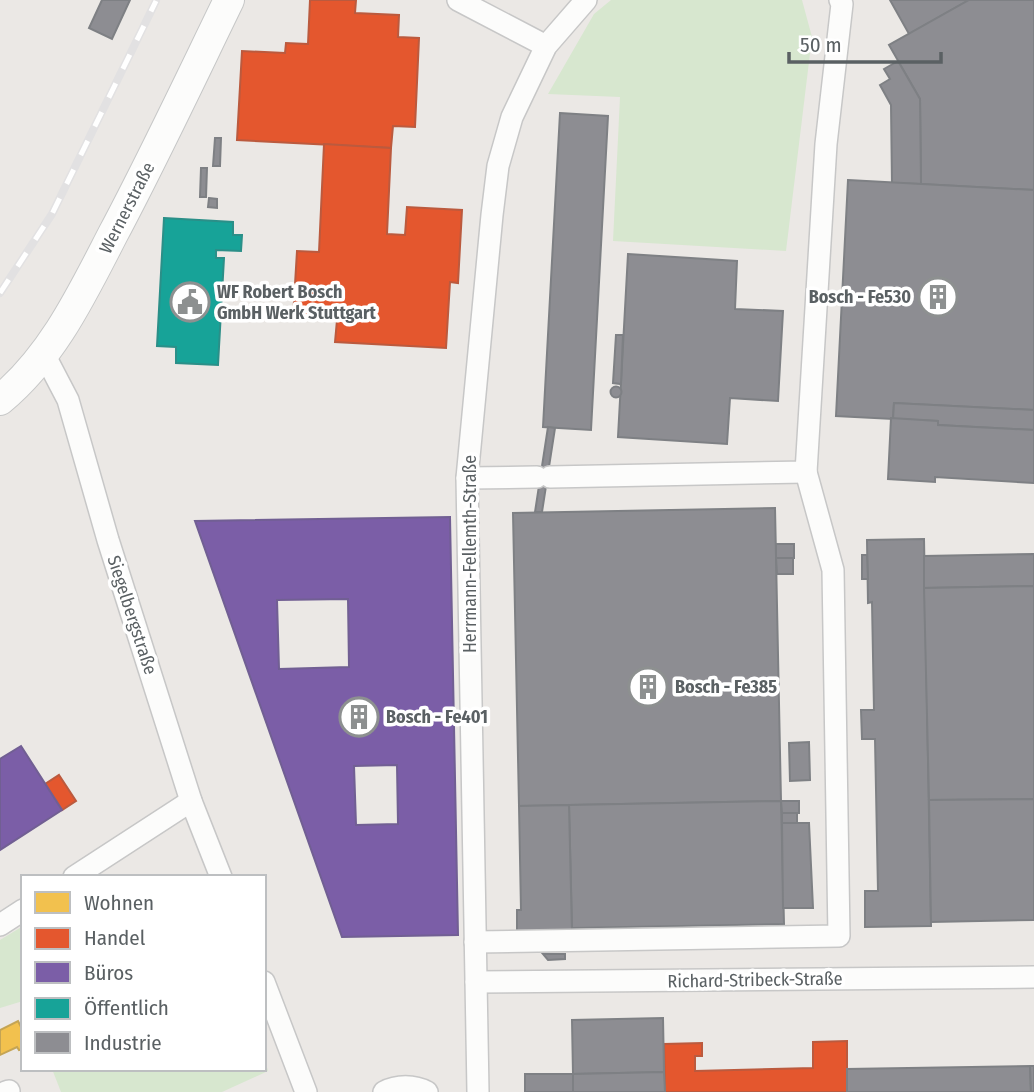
<svg xmlns="http://www.w3.org/2000/svg" width="1034" height="1092" font-family="'Fira Sans Condensed',sans-serif">
<rect width="100%" height="100%" fill="#ebe8e5"/>
<g fill="#d7e7cf">
<path d="M611,0H802L812,37L786,251L613,241L620,97L548,94L594,14Z"/>
<path d="M23,926V1001L0,1008V940Z"/>
<path d="M264,1056L268,1071L222,1092H61L52,1069H264Z"/>
</g>
<path fill="#f2c14e" stroke="#c4a454" stroke-width="2" d="M18,1021L23,1031V1049L19,1050L17,1047L0,1055V1030Z"/>
<g fill="#e4572e" stroke="#bb5a3e" stroke-width="2">
<path d="M310,0H356L355,13L399,15L398,37L419,38L415,127L393,126L391,148L237,140L242,51L285,53L286,43L308,44Z"/>
<path d="M324,144L391,148L387,234L405,235L407,207L462,210L458,283L450,282L446,348L335,342L337,320L293,318L297,251L319,252Z"/>
<path d="M59,775L76,801L62,810L45,784Z"/>
<path d="M847,1041V1092H665L664,1044L702,1043V1056H695V1071L813,1068V1042Z"/>
</g>
<g fill="#7b5ea7" stroke="#715f93" stroke-width="2" fill-rule="evenodd">
<path d="M450,517L458,935L342,937L195,521ZM348,599L349,667L279,669L277,600ZM397,765L398,824L356,825L354,766Z"/>
<path d="M21,746L62,810L0,850V759Z"/>
</g>
<path fill="#17a398" stroke="#2b8f88" stroke-width="2" d="M164,218L233,222V235H242L241,251L216,250V258H224L218,365L176,363V347L157,346Z"/>
<g fill="#8d8d92" stroke="#7e8084" stroke-width="2">
<path d="M102,0H130L112,39L89,28Z"/>
<path d="M890,0H969L909,34Z"/>
<path d="M969,0H1034V190L921,184L920,99L889,45Z"/>
<path d="M898,61L920,99L921,184L892,183L891,105L880,85L890,79L884,69Z"/>
<path d="M560,113L608,116L591,430L543,427Z"/>
<path d="M215,138H221L220,166H213Z"/>
<path d="M201,168H207L206,197H200Z"/>
<path d="M848,180L1034,190V410L894,403L893,419L836,416Z"/>
<path d="M209,198L217,199V208L208,207Z"/>
<path d="M628,254L737,261L735,309L783,311L778,401L730,398L727,444L618,437Z"/>
<path d="M616,335H623L621,384L613,383Z"/>
<circle cx="616" cy="392" r="5.5"/>
<path d="M894,403L1034,410V430L938,425V421L893,419Z"/>
<path d="M891,418L938,421V425L1034,430V483L935,477V482L888,479Z"/>
<path d="M548,427L555,428L542,512H535Z"/>
<path d="M775,508L781,801L519,806L513,513Z"/>
<path d="M924,539L931,926L865,927V891H878L875,739H862L861,710H874L872,602L868,603L867,540Z"/>
<rect x="776" y="544" width="18" height="14"/>
<path d="M1034,554V586L924,588V556Z"/>
<path d="M862,555H867L868,579H862Z"/>
<path d="M776,558H793V574H777Z"/>
<path d="M1034,586V799L929,800L924,588Z"/>
<path d="M809,742L810,780L790,781L789,743Z"/>
<path d="M1034,799V920L931,922L929,800Z"/>
<path d="M781,801L784,924L572,928L569,805Z"/>
<path d="M781,801H799V813H782Z"/>
<path d="M569,805L572,934H517V910H521L519,806Z"/>
<rect x="782" y="813" width="15" height="10"/>
<path d="M782,823H809L813,908H783Z"/>
<path d="M543,954H565V959L548,960Z"/>
<path d="M663,1018L664,1072L573,1074L572,1020Z"/>
<path d="M1030,1066L1031,1092H847V1069Z"/>
<path d="M1030,1066H1034V1092H1031Z"/>
<path d="M664,1072L665,1092H573V1074Z"/>
<rect x="525" y="1074" width="48" height="18"/>
</g>
<g fill="none" stroke-linecap="round" stroke-linejoin="round">
<g stroke="#c7c7c7" stroke-width="24">
<g id="minor">
<path d="M458,0L546,46"/>
<path d="M44,354L68,400L108,540L191,801L221,877"/>
<path d="M550,477L806,472L826,144L842,4L840,0"/>
<path d="M467,478L537,477"/>
<path d="M74,877L191,801"/>
<path d="M0,925L23,910"/>
<path d="M475,942L839,936L833,570L806,472"/>
<path d="M264,982L306,1092"/>
<path d="M476,982L1034,977"/>
<path d="M6,1092L9,1091"/>
<path d="M384,1092C397,1085 414,1085 427,1092"/>
<path d="M478,1092L467,478L492,215L498,166L512,117L546,46L586,0"/>
</g>
</g>
<g stroke="#c6c7c7" stroke-width="32">
<path id="secondary" d="M0,400C53,356 82,294 113,234C154,157 191,78 229,0"/>
</g>
<use href="#minor" stroke="#fcfcfb" stroke-width="21"/>
<use href="#secondary" stroke="#fcfcfb" stroke-width="30"/>
<g stroke="#e2e1e2" stroke-width="8">
<path id="rail" d="M0,293L52,214L156,1"/>
</g>
<use href="#rail" stroke="#fff" stroke-width="5" stroke-dasharray="16" stroke-linecap="butt"/>
</g>
<defs>
<g id="building-ring" transform="scale(2.0125)"><circle r="9.5" fill="#fff" stroke="#8d9090" stroke-width="1.5"/><path d="M-4-6H4V6H1V3H-1V6H-4ZM-2.5-4.3h1.7v1.8h-1.7ZM.8-4.3h1.7v1.8H.8ZM-2.5-1h1.7V.8h-1.7ZM.8-1h1.7V.8H.8Z" fill="#8d9090"/></g>
<g id="civic-ring" transform="scale(2.0125)"><circle r="9.5" fill="#fff" stroke="#8d9090" stroke-width="1.5"/><path d="M-.6-6.5H3V-4.5H.6V-3L4-1V1h2V6H-6V1h2V-1L-.6-3ZM-1.2 2.5V6h2.4V2.5Z" fill="#8d9090"/></g>
</defs>
<g fill-rule="evenodd">
<use href="#building-ring" x="938" y="297"/>
<use href="#civic-ring" x="190" y="302"/>
<use href="#building-ring" x="648" y="687"/>
<use href="#building-ring" x="359" y="717"/>
</g>
<g text-anchor="middle" stroke-width="7" stroke-linejoin="round" paint-order="stroke">
<g font-size="18" fill="#5a6063" stroke="#fff">
<text transform="translate(127 208) rotate(-63)" y="6">Wernerstraße</text>
<text transform="translate(470 554) rotate(-90)" y="6">Herrmann-Fellemth-Straße</text>
<text transform="translate(132 615) rotate(72)" y="6">Siegelbergstraße</text>
<text transform="translate(755 980) rotate(-1)" y="6">Richard-Stribeck-Straße</text>
</g>
<g font-size="18" font-weight="bold" fill="#5a6063" stroke="#fff" text-anchor="start">
<text x="217" y="298">WF Robert Bosch<tspan x="217" dy="21">GmbH Werk Stuttgart</tspan></text>
<text x="911" y="303" text-anchor="end">Bosch - Fe530</text>
<text x="675" y="693">Bosch - Fe385</text>
<text x="386" y="723">Bosch - Fe401</text>
</g>
</g>
<rect x="21" y="875" width="245" height="196" fill="#ffffff" stroke="#bdbfc1" stroke-width="2"/>
<rect x="35" y="892" width="35" height="21" fill="#f2c14e" stroke="#bdbfc1" stroke-width="2"/>
<text x="84" y="910" font-size="21" fill="#5a6063">Wohnen</text>
<rect x="35" y="928" width="35" height="21" fill="#e4572e" stroke="#bdbfc1" stroke-width="2"/>
<text x="84" y="945" font-size="21" fill="#5a6063">Handel</text>
<rect x="35" y="962" width="35" height="21" fill="#7b5ea7" stroke="#bdbfc1" stroke-width="2"/>
<text x="84" y="980" font-size="21" fill="#5a6063">Büros</text>
<rect x="35" y="998" width="35" height="21" fill="#17a398" stroke="#bdbfc1" stroke-width="2"/>
<text x="84" y="1015" font-size="21" fill="#5a6063">Öffentlich</text>
<rect x="35" y="1032" width="35" height="21" fill="#8d8d92" stroke="#bdbfc1" stroke-width="2"/>
<text x="84" y="1050" font-size="21" fill="#5a6063">Industrie</text>
<path d="M789 52v10h152v-10" fill="none" stroke="#5a6063" stroke-width="3.5"/>
<text x="800" y="52" font-size="21" fill="#5a6063" stroke="#ffffff" stroke-width="5" paint-order="stroke">50 m</text>
</svg>
